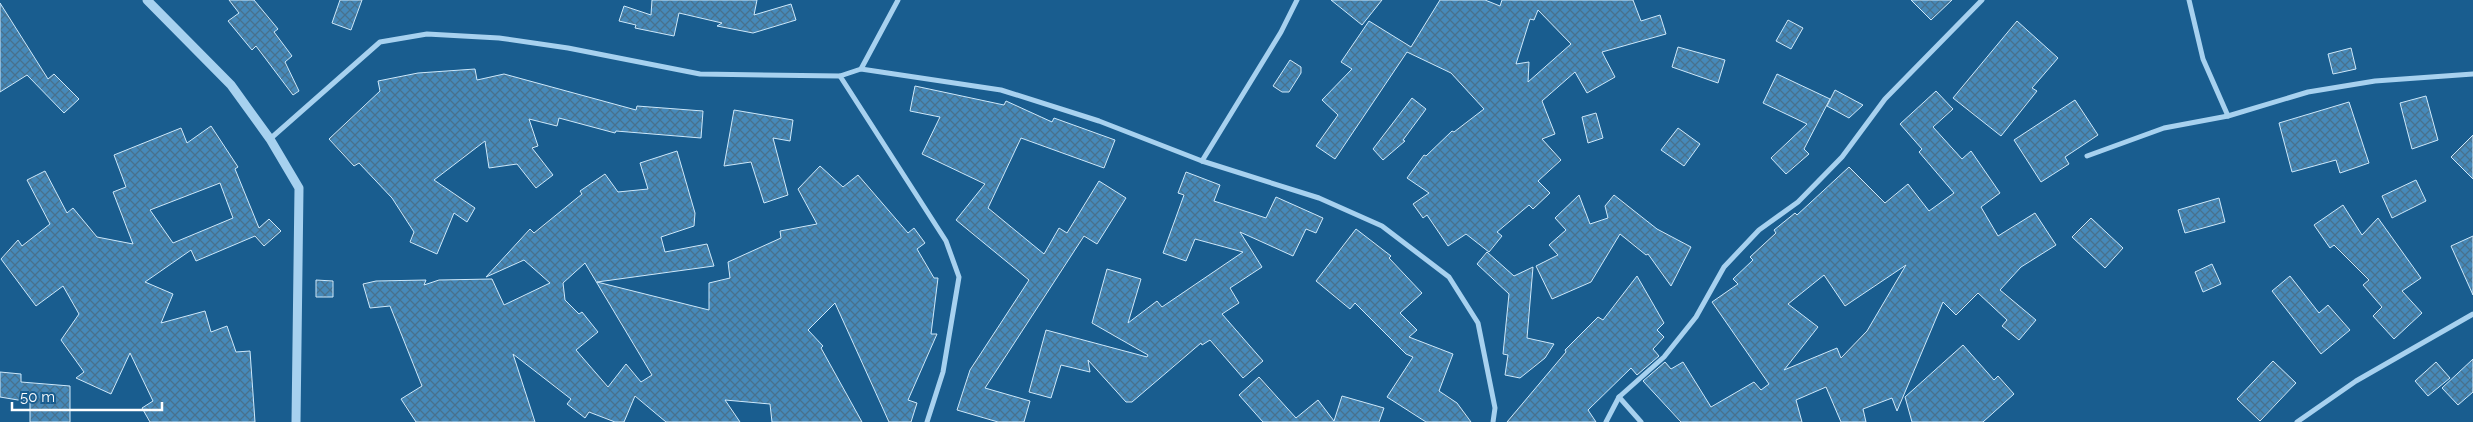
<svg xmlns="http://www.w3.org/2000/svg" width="2473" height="422" font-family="Raleway,sans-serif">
<defs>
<pattern id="building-cross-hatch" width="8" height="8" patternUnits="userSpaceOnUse" patternTransform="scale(1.25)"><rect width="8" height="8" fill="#4689b9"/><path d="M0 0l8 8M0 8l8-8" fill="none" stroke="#48718d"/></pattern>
</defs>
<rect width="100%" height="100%" fill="#195d8f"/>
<g fill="url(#building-cross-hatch)" stroke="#cde8fa" fill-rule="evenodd">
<path d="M229,0H254L278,29L274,32L292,56L285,62L299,91L293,95L256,46L252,50L228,21L239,13Z"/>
<path d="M340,0H362L351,30L332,23Z"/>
<path d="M652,0H757L754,15L791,4L796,20L753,33L717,26L722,23L679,13L674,36L635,28L636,25L619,21L624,6L651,15Z"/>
<path d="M1331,0H1382L1362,25Z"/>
<path d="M1440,0H1485L1500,6L1502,0H1633L1641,21L1660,15L1666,34L1602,52L1615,77L1587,93L1575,72L1542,101L1555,134L1542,139L1561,160L1538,181L1550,193L1533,209L1529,205L1497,232L1502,236L1489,252L1466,234L1448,246L1427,215L1423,218L1413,204L1429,193L1407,178L1424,155L1426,156L1452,131L1454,132L1484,109L1451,73L1407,52L1335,159L1316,146L1338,115L1322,100L1352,69L1341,62L1369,21L1411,47ZM1538,10L1571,44L1528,82L1529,62L1516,64L1530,19L1534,20Z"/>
<path d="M1911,0H1952L1931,20Z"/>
<path d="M0,3L48,79L54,74L79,99L64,113L27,75L0,92Z"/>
<path d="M1788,20L1803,28L1791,49L1776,41Z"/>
<path d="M2017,21L2058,58L2032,88L2037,91L2001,136L1953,98Z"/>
<path d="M1678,47L1725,60L1718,83L1672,67Z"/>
<path d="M2351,48L2356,69L2333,74L2328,54Z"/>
<path d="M1290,60L1301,67V73L1289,92H1282L1273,86Z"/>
<path d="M475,69L477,80L504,74L636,110L637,106L703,111L701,138L616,131L615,133L559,118L557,126L529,119L538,146L532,148L553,175L536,188L517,164L489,168L485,141L434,180L475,208L467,222L454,213L437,254L410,242L414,232L392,198L359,163L354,166L329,139L380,91L378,81L418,73Z"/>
<path d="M1777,74L1830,99L1804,149L1809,154L1786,174L1771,158L1807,124L1763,103Z"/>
<path d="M915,86L1004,105L1006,101L1052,122L1054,118L1115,140L1104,168L1021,138L988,208L1044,254L1059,228L1067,233L1099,181L1126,198L1097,244L1084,236L985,388L1030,401L1024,422H998L957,410L970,370L1029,280L956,220L985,184L922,154L940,117L910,111Z"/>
<path d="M1835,90L1863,105L1849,118L1827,106Z"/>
<path d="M1936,91L1953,109L1933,127L1962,159L1971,151L2000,193L1981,207L1998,236L2035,213L2056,245L2021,267L2000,290L2036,320L2019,340L2002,326L2007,320L1978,293L1956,315L1943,302L1897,411L1892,398L1863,409L1866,422H1841L1826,387L1796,400L1802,422H1681L1643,381L1665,362L1671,369L1683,362L1711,407L1754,382L1761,390L1769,384L1712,302L1738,284L1733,279L1753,260L1750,257L1776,233L1774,230L1795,213L1797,215L1849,167L1885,203L1908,184L1929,211L1954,193L1919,152L1922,149L1900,124ZM1906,265L1867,331L1841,358L1837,348L1784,370L1818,327L1788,304L1824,275L1845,306Z"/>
<path d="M2426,96L2438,140L2412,149L2400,103Z"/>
<path d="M1412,98L1426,109L1403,140L1405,141L1383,160L1373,149Z"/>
<path d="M2075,100L2098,135L2065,157L2069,164L2041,182L2014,140Z"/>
<path d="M2349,102L2369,163L2340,173L2336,160L2292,172L2279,123Z"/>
<path d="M734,110L793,120L790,141L773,138L788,195L764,203L751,162L724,166Z"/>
<path d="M1596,113L1603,138L1588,143L1582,117Z"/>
<path d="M211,126L238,167L235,169L259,228L269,219L281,231L264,246L255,236L196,261L191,250L145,282L173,294L161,323L205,311L211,332L227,326L236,352L250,351L255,422H150L142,408L153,401L130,353L111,394L76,378L84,372L61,340L79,314L63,286L36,306L1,259L18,240L22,246L50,224L27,180L45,171L67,213L73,208L97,237L133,244L113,192L126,187L114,155L181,128L187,143ZM220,183L233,218L173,243L150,210Z"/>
<path d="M1678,128L1700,144L1684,166L1661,150Z"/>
<path d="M2473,135V179L2451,157Z"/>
<path d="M677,151L695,213L694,226L661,237L665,252L707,244L714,266L597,282L709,310V283L730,278L728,262L781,238L780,231L817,224L798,189L820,166L843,187L858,175L908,233L914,228L925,243L917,249L934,278H938L931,334H937L908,400L917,403L911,422H889L835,303L808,330L823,346L821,348L862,422H772L770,404L725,400L740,422H666L635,396L624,422H615L589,412L585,418L567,404L571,399L513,354L535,422H416L401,399L422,386L390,306L370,308L363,284L376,281L426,280L424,285L439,280L492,279L504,305L550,283L524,260L486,277L530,229L534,233L582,194L580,191L605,174L618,192L648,189L640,163ZM585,263L652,375L641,382L626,364L608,387L576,350L598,332L582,312L579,314L565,300L563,283Z"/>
<path d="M1186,172L1220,185L1214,201L1266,218L1276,197L1323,218L1316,233L1306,229L1293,256L1240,232L1262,267L1230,288L1239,303L1222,314L1263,361L1243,378L1210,340L1202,345L1201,343L1132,402H1126L1088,360L1090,372L1061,365L1051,398L1029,392L1046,330L1147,357L1148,355L1092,323L1107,269L1141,279L1128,323L1157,301L1162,307L1243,252L1195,239L1186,261L1163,253L1184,195L1178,193Z"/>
<path d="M2416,180L2426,201L2392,218L2382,196Z"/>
<path d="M1579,195L1590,224L1608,218L1605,206L1614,195L1657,229L1691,247L1671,286L1648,254L1646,255L1620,234L1591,282L1552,299L1536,266L1558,255L1549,245L1566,230L1555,218Z"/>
<path d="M2219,198L2225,222L2185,233L2178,210Z"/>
<path d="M2343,205L2362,235L2378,218L2421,278L2402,291L2422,313L2394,339L2373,316L2382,307L2363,285L2369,280L2334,245L2330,248L2314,225Z"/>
<path d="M2091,218L2123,248L2105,268L2072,237Z"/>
<path d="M1356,229L1391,256L1389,258L1422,293L1400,313L1417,330L1409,337L1453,354L1439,391L1457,403L1471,422H1426L1387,397L1413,357L1406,354L1355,303L1350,309L1316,281Z"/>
<path d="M2473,236V295L2451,246Z"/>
<path d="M1487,252L1514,276L1533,267L1527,338L1554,344L1545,358L1520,378L1505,375L1508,355L1503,354L1509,294L1477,264Z"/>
<path d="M2212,264L2221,284L2203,292L2195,272Z"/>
<path d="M1637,276L1664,323L1657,330L1664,337L1653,349L1659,356L1637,375L1631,368L1588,410L1596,422H1507L1566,352L1565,350L1598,317L1603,320Z"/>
<path d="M2290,276L2319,313L2328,305L2350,330L2321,354L2272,291Z"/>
<path d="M316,280L333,281V297H316Z"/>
<path d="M1963,345L1994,380L1998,376L2014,394L1983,422H1912L1905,397Z"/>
<path d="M2473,359V392L2458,405L2442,388Z"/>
<path d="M2273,361L2296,383L2260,421L2237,399Z"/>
<path d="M2436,362L2450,378L2428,396L2415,381Z"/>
<path d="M0,372L21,374V382L70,386V422H30V402L0,397Z"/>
<path d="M1259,377L1296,418L1318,400L1334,421L1342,396L1384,408L1379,422H1263L1239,395Z"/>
</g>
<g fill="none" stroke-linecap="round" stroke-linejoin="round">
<g stroke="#a7d1ef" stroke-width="5">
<path d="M898,0L861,69L840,76L946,241L959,277L943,372L927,422"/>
<path d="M2189,0L2203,59L2228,116L2308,92L2375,81L2473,74"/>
<path d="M861,69L1001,90L1099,121L1202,161L1319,198L1382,226L1449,277L1478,323L1495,408L1493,422"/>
<path d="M270,139L380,42L427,34L499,38L568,48L700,74L840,76"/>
<path d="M2087,156L2164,128L2228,116"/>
<path d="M1202,161L1281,32L1297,0"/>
<path d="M1619,397L1641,422"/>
<path d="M1606,422L1619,397L1664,357L1696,317L1724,267L1759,230L1798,202L1842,157L1885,99L1982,0"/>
<path d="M2297,422L2356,381L2473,314"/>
</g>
<path stroke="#a7d1ef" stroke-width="9" d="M147,0L231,85L270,139L299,188L296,422"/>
</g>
<path d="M12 402v8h150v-8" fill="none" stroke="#ffffff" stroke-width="2.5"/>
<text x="20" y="402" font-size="15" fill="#ffffff" stroke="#195d8f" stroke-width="4" paint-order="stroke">50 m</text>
</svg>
